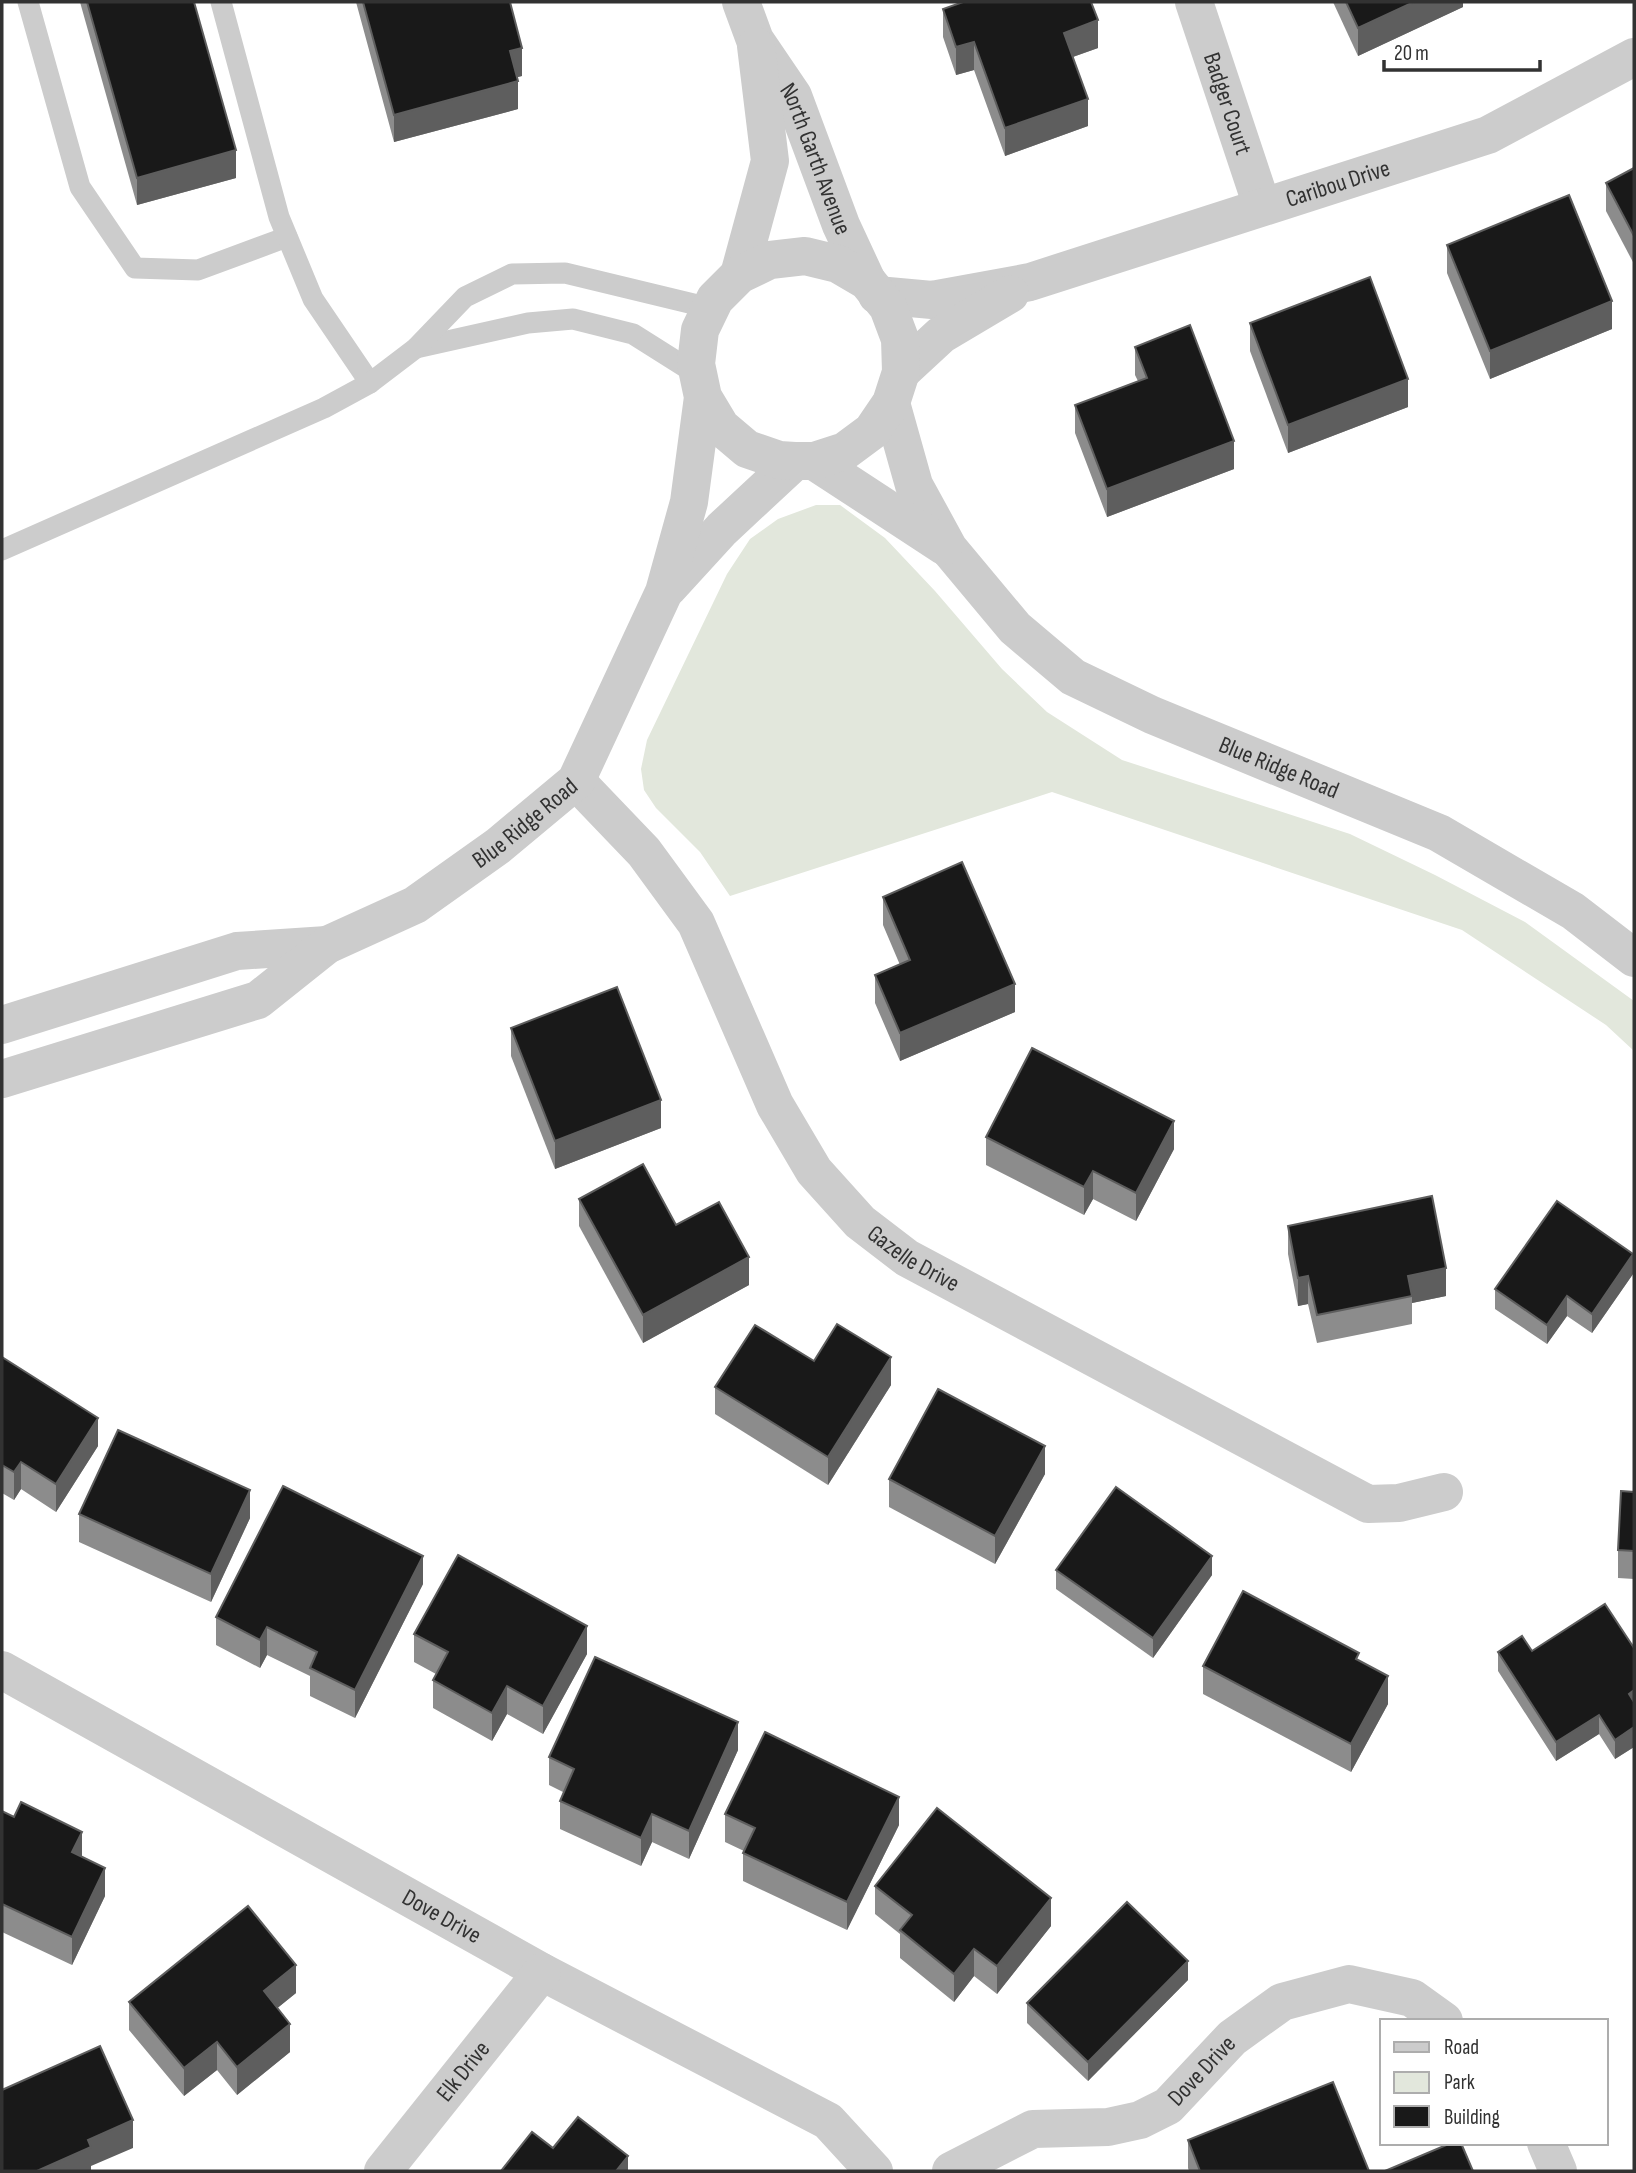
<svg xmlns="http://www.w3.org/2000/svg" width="1636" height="2173" font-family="'Sofia Sans Condensed',sans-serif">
<rect width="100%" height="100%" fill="#fff"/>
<path fill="#e2e7dc" d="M816,505H840L885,538L935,591L1002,669L1047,712L1122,760L1350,834L1435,875L1525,922L1634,1001V1051L1606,1025L1462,930L1052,792L730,896L700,852L656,808L644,790L641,769L647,740L727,574L750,539L778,519Z"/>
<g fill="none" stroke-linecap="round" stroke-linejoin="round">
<g stroke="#ccc" stroke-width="21">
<path d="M28,2L80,187L135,268L198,270L287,237"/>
<path d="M221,2L279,217L313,299L370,383"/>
<path d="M416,348L528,323L573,319L633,334L698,375"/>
<path d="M2,550L324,408L370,383L416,348L465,297L512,274L565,273L710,308"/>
</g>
<g stroke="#ccc" stroke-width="38">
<path id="s1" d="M1194,2L1262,206"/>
<path id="s2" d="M877,295L932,300L1030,282L1488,135L1634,57"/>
<path d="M901,372L941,335L1010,294"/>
<path id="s3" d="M891,403L914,485L949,549L1015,628L1073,677L1152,715L1439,833L1573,911L1634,958"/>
<path d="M814,461L944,546"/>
<path id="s4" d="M576,781L644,852L696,923L775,1105L814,1171L860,1222L907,1258L1368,1504L1399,1503L1444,1492"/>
<path id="s5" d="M2,1670L542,1972L828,2121L874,2171"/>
<path d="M1546,2143L1558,2171"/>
<path id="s6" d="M383,2171L542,1972"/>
<path id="s7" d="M951,2171L1033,2129L1108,2127L1140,2120L1168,2106L1232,2038L1282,2002L1349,1984L1412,1998L1444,2021"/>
</g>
<g stroke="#ccc" stroke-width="38">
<path id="s8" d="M741,2L755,40L793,96L841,225L867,281"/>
<path d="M739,275L770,161L756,46"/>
<path d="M668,588L722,529L795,461"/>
<path d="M2,1025L237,951L327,945"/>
<path id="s9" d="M2,1079L258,1000L327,945L415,905L498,846L576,781L664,592L689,502L703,397L696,364L700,330L715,299L739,275L770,260L805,256L838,264L867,281L888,307L900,339L901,372L891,403L872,431L845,451L814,461H795L779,460L747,449L721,427L703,397"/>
</g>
</g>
<g fill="#8c8c8c">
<path d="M80,2H194L236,178L137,205Z"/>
<path d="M356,2H510L522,76L517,77L518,109L394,142Z"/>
<path d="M1333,2H1463V7L1358,56Z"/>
<path d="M943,9L1098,48L1073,57L1088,126L1005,156L974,70L956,75L943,37Z"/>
<path d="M1634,168V264L1606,211V183Z"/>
<path d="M1447,245L1612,329L1490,379L1447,273Z"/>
<path d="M1250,323L1408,407L1288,453L1250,351Z"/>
<path d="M1135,347L1234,469L1107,517L1075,433V405L1138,381L1135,375Z"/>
<path d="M883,897L1015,1012L900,1061L875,1003V975L900,965L883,925Z"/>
<path d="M511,1028L661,1128L555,1169L511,1056Z"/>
<path d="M986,1137L1174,1149L1136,1221L1093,1199L1084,1215L986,1165Z"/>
<path d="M579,1199L676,1225L749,1285L643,1343L579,1226Z"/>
<path d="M1288,1226L1446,1296L1412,1303V1324L1317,1343L1308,1304L1298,1306L1288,1254Z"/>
<path d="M1633,1274L1592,1333L1567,1316L1547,1344L1495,1309V1289Z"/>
<path d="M2,1357L98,1446L56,1512L21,1489L14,1500L2,1493Z"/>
<path d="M814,1361L891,1385L828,1485L715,1414V1387Z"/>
<path d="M1045,1474L995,1564L889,1507V1479Z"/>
<path d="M1634,1492V1579L1618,1578V1550Z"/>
<path d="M79,1514L250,1518L211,1602L79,1542Z"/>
<path d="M1056,1570L1212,1575L1153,1658L1056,1589Z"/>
<path d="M423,1584L355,1718L310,1696V1676L267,1655L260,1668L216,1645V1617Z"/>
<path d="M414,1634L587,1654L543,1734L507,1714L492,1741L433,1708V1680L436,1674L414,1662Z"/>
<path d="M1634,1648V1747L1615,1759L1599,1734L1556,1761L1498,1671V1652Z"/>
<path d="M1203,1666L1388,1704L1351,1772L1203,1694Z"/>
<path d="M738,1750L689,1859L652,1842L641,1866L560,1829V1801L563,1792L549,1785V1757Z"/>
<path d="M2,1811L82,1857L105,1896L72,1965L2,1932Z"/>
<path d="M725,1814L899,1825L847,1930L743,1881V1853L744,1851L725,1842Z"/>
<path d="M875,1886L1051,1926L997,1994L974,1976L954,2002L900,1958V1934L875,1914Z"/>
<path d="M1188,1980L1088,2081L1027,2023V2003Z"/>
<path d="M296,1993L277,2008L290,2052L237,2095L217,2070L184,2096L129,2030V2002Z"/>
<path d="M1188,2140L1369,2171H1189L1188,2168Z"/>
</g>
<g fill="#5e5e5e">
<path d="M1414,2H1463V7L1358,56V28Z"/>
<path d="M1098,20V48L1064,60V33Z"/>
<path d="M974,42V70L956,75V47Z"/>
<path d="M522,48V76L510,79V51Z"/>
<path d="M518,81V109L394,142V115Z"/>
<path d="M1088,99V126L1005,156V128Z"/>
<path d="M236,150V178L137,205V178Z"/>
<path d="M1612,301V329L1490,379V351Z"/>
<path d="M1408,379V407L1288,453V425Z"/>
<path d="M1234,441V469L1107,517V489Z"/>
<path d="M1015,984V1012L900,1061V1033Z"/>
<path d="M661,1100V1128L555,1169V1141Z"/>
<path d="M1174,1121V1149L1136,1221V1193Z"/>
<path d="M1093,1171V1199L1084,1215V1187Z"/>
<path d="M1633,1254V1274L1592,1333V1314Z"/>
<path d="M749,1257V1285L643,1343V1315Z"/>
<path d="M1446,1268V1296L1412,1303V1296L1408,1276Z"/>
<path d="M1308,1276V1304L1298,1306V1278Z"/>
<path d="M1567,1296V1316L1547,1344V1325Z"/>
<path d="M891,1357V1385L828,1485V1457Z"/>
<path d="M98,1418V1446L56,1512V1484Z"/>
<path d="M1045,1446V1474L995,1564V1536Z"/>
<path d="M21,1462V1489L14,1500V1472Z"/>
<path d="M250,1490V1518L211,1602V1574Z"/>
<path d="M423,1556V1584L355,1718V1690Z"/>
<path d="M1212,1556V1575L1153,1658V1638Z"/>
<path d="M587,1626V1654L543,1734V1706Z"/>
<path d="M267,1627V1655L260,1668V1640Z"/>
<path d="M1388,1676V1704L1351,1772V1744Z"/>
<path d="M507,1686V1714L492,1741V1713Z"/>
<path d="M1634,1690V1709L1629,1694Z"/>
<path d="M1599,1715V1734L1556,1761V1742Z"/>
<path d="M738,1722V1750L689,1859V1831Z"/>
<path d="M1634,1727V1747L1615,1759V1740Z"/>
<path d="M899,1797V1825L847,1930V1902Z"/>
<path d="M652,1814V1842L641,1866V1838Z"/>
<path d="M82,1832V1860L72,1852Z"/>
<path d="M105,1868V1896L72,1965V1937Z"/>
<path d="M1051,1898V1926L997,1994V1966Z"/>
<path d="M974,1949V1976L954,2002V1974Z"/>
<path d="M1188,1961V1980L1088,2081V2062Z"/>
<path d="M296,1965V1993L264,2019V1991Z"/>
<path d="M290,2024V2052L237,2095V2067Z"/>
<path d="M217,2042V2070L184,2096V2068Z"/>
<path d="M133,2120V2148L91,2166V2171H37L88,2140Z"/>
<path d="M628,2156V2171H616Z"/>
</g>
<g fill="#191919" stroke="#5e5e5e" stroke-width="2">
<path d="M87,2H194L236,150L137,178Z"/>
<path d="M363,2H510L522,48L510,51L518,81L394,115Z"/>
<path d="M963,2H1091L1098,20L1064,33L1088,99L1005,128L974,42L956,47L943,9Z"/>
<path d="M1346,2H1414L1358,28Z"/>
<path d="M1634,168V236L1606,183Z"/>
<path d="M1569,195L1612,301L1490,351L1447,245Z"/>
<path d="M1370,277L1408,379L1288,425L1250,323Z"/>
<path d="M1190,325L1234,441L1107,489L1075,405L1147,378L1135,347Z"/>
<path d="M962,862L1015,984L900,1033L875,975L910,960L883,897Z"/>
<path d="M617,987L661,1100L555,1141L511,1028Z"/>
<path d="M1032,1048L1174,1121L1136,1193L1093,1171L1084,1187L986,1137Z"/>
<path d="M643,1164L676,1225L719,1202L749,1257L643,1315L579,1199Z"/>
<path d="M1432,1196L1446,1268L1408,1276L1412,1296L1317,1315L1308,1276L1298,1278L1288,1226Z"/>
<path d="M1557,1201L1633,1254L1592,1314L1567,1296L1547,1325L1495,1289Z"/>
<path d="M837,1324L891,1357L828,1457L715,1387L755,1325L814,1361Z"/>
<path d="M2,1357L98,1418L56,1484L21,1462L14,1472L2,1465Z"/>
<path d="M938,1389L1045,1446L995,1536L889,1479Z"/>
<path d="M118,1430L250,1490L211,1574L79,1514Z"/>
<path d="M283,1486L423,1556L355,1690L310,1668L317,1652L267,1627L260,1640L216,1617Z"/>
<path d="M1116,1487L1212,1556L1153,1638L1056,1570Z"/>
<path d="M1621,1491L1634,1492V1551L1618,1550Z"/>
<path d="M458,1555L587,1626L543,1706L507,1686L492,1713L433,1680L448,1652L414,1634Z"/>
<path d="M1243,1591L1359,1653L1356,1659L1388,1676L1351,1744L1203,1666Z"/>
<path d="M1605,1604L1634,1648V1690L1629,1694L1634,1702V1727L1615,1740L1599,1715L1556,1742L1498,1652L1522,1636L1532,1651Z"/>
<path d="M595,1657L738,1722L689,1831L652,1814L641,1838L560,1801L574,1769L549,1757Z"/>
<path d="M765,1732L899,1797L847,1902L743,1853L755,1828L725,1814Z"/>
<path d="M21,1802L82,1832L72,1852L105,1868L72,1937L2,1904V1811L14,1817Z"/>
<path d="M937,1808L1051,1898L997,1966L974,1949L954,1974L900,1930L912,1915L875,1886Z"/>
<path d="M1127,1902L1188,1961L1088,2062L1027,2003Z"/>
<path d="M248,1906L296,1965L264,1991L290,2024L237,2067L217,2042L184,2068L129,2002Z"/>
<path d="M100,2046L133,2120L88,2140L91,2147L37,2171H2V2090Z"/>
<path d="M1333,2082L1369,2171H1200L1188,2140Z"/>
<path d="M578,2117L628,2156L616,2171H501L532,2132L553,2148Z"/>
<path d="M1451,2143H1461L1473,2171H1385Z"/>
</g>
<g text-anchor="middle" stroke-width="7" stroke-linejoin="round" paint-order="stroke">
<g font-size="24" fill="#323232" stroke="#fff">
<text dy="8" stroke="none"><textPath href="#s1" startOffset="107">Badger Court</textPath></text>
<text dy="8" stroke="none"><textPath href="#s8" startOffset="175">North Garth Avenue</textPath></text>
<text dy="8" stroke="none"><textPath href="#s2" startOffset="478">Caribou Drive</textPath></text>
<text dy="8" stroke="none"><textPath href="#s3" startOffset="562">Blue Ridge Road</textPath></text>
<text dy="8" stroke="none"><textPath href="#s9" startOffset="590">Blue Ridge Road</textPath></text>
<text dy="8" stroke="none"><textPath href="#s4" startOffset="595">Gazelle Drive</textPath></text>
<text dy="8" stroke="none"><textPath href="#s5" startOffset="504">Dove Drive</textPath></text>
<text dy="8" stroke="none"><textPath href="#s7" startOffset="280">Dove Drive</textPath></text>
<text dy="8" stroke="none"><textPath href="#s6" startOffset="128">Elk Drive</textPath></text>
</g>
</g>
<rect width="1636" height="2173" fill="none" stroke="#323232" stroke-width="7"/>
<rect x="1380" y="2019" width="228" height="126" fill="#ffffff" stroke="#adadad" stroke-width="2"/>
<rect x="1394" y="2042" width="35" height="10" fill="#cccccc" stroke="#adadad" stroke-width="2"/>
<text x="1444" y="2054" font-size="21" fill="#323232">Road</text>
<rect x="1394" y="2072" width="35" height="21" fill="#e2e7dc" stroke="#adadad" stroke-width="2"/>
<text x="1444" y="2089" font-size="21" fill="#323232">Park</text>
<rect x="1394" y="2106" width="35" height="21" fill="#191919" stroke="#adadad" stroke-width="2"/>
<text x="1444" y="2124" font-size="21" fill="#323232">Building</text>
<path d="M1384 60v10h156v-10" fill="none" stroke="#323232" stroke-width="3.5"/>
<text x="1394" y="60" font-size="21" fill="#323232" stroke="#ffffff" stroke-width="5" paint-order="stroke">20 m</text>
</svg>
